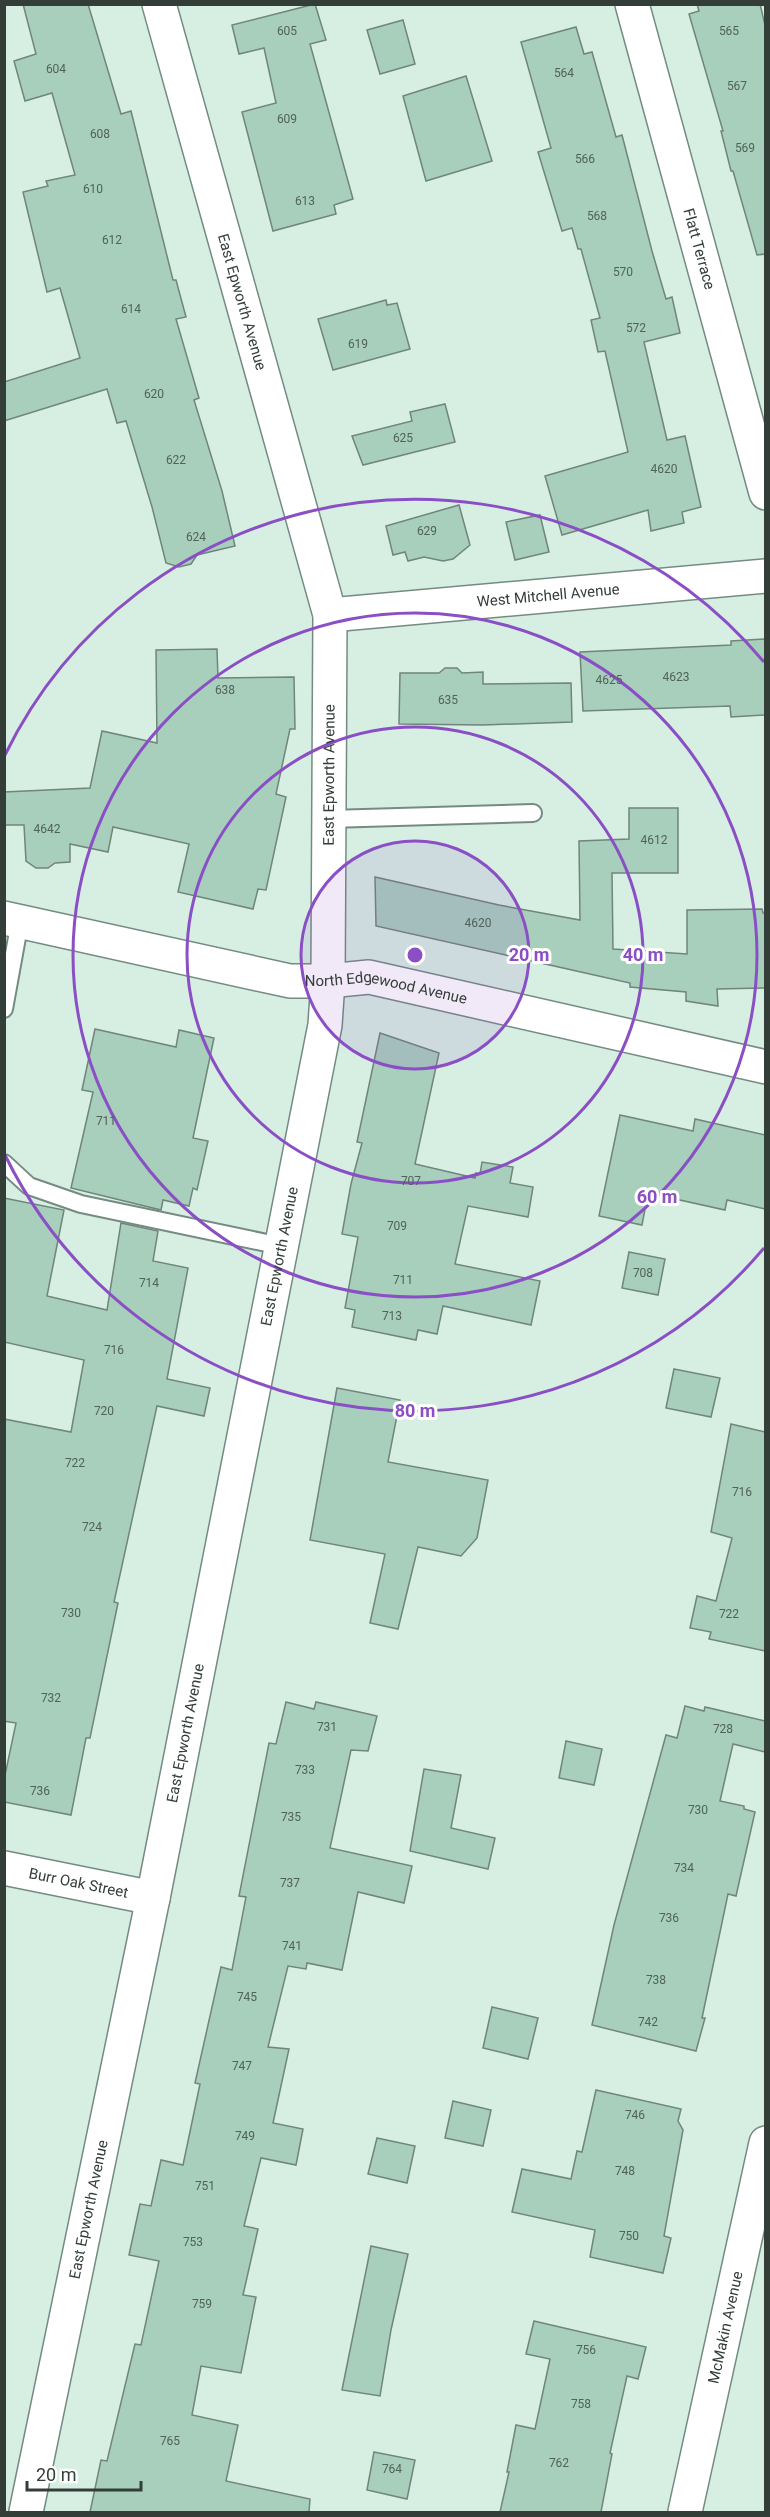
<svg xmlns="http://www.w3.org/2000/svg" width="770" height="2517" font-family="Roboto,sans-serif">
<rect width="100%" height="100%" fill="#d7efe3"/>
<g fill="#a7cfbc" stroke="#70857b" stroke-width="1.5">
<path d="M23,4H88L121,114L131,111L173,280H176L186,317L176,319L199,398L194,400L222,491L235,546L197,555L191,564L179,567L166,563L152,507L126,421L117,423L107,389L4,421V382L80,358L60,288L47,292L23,192L48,186L46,181L75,175L52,93L25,101L14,61L36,54Z"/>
<path d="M315,4L326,40L310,44L353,199L334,205L336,214L273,231L242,112L276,103L264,48L239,54L232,25Z"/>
<path d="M697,4H760L765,25V254L757,255L733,171H731L721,131H723L689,14L699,11Z"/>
<path d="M403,20L415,64L380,74L367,30Z"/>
<path d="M576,27L584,54L592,52L616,137L622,135L652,251L666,299L672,297L680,333L644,342L667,440L685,436L701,507L682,512L684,523L651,531L648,510L562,535L545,476L628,452L605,351L598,352L591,320L600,318L581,249H578L572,228L562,231L538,152L551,148L521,42Z"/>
<path d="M466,76L492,161L426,181L403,96Z"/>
<path d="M386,300L387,305L397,303L410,349L333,370L318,319Z"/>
<path d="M445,404L455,442L363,465L352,436L412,421L410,412Z"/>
<path d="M459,505L470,545L453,559L443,561L424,557L408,561L405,552L393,555L386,526Z"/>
<path d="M540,515L549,552L515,560L506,522Z"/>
<path d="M765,639V715L731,717L730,706L583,711L580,652L731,645V641Z"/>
<path d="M217,649L218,678L294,677L295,729H290L276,794L286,797L266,890L258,889L253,909L178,892L189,844L113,827L108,852L70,844V862L55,863L48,868H36L26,861L24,825H4V792L90,788L102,731L157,743L156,650Z"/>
<path d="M445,668H457L462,673L483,672V684L571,683L572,722L483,725L399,724L400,673H439Z"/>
<path d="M629,808H678V873H612L613,949L687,954V910L762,909L763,913H765V988L717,989L718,1006L686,1001V992L630,987V983L376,926L375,877L499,905L580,920L579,841L629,839Z"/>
<path d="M95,1029L176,1047L179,1030L214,1038L193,1138L208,1141L197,1190L193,1188L189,1206L163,1200L161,1210L71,1188L93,1092L82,1090Z"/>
<path d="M380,1033L439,1053L415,1164L475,1178L476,1173L480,1174L482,1162L513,1167L510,1183L533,1187L528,1217L468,1206L455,1264L540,1281L531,1325L443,1306L437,1334L418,1330L416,1340L352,1327L355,1310L345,1308L358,1237L342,1234L351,1184L362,1143L357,1142Z"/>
<path d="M620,1115L693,1131L695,1119L765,1135V1209L727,1200L725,1210L648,1193L642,1225L599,1216Z"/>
<path d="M4,1198L64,1210L47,1296L107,1310L121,1223L158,1231L153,1261L188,1268L167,1379L210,1388L204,1416L157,1406L114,1602L118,1603L90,1738H86L71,1815L4,1802V1780L16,1723L4,1721V1419L71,1432L84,1360L4,1342Z"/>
<path d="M629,1252L665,1259L658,1295L622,1288Z"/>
<path d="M674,1369L720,1378L711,1417L666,1408Z"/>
<path d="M337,1388L400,1400L388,1462L488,1480L477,1538L461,1556L418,1547L398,1629L370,1623L385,1554L310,1540Z"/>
<path d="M731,1424L765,1432V1651L709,1639L711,1632L690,1628L697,1596L716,1601L732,1538L711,1532Z"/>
<path d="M286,1702L314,1709L316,1702L377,1716L368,1751L351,1750L330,1848L412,1866L404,1903L358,1892L342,1970L307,1963L306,1969L288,1966L268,2047L289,2049L273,2123L303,2129L296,2165L261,2158L244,2226L258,2229L243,2295L256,2297L241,2373L201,2366L192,2415L238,2425L226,2481L310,2499L309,2512H90L101,2460L107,2461L135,2344L141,2345L159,2261L129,2255L140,2204L151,2206L161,2160L183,2165L200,2084L195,2083L221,1967L232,1970L246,1897L239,1896L269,1743L276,1744Z"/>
<path d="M685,1706L704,1711L705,1707L765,1721V1752L733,1744L720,1801L744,1806V1809L755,1812L736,1896L728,1894L702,2018H705L696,2051L592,2025L614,1925L666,1735L677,1738Z"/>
<path d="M566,1741L602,1749L594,1785L559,1778Z"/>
<path d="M424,1769L461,1775L451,1828L495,1838L488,1869L410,1851Z"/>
<path d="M492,2007L538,2018L528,2059L483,2048Z"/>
<path d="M596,2090L681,2109L678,2121L683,2130L664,2236L671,2238L663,2273L590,2257L595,2230L512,2212L522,2169L571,2179L577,2151L582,2152Z"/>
<path d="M453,2101L491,2110L483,2146L445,2138Z"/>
<path d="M377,2138L415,2146L407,2183L368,2174Z"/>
<path d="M371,2246L408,2254L391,2330L380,2396L342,2390Z"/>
<path d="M534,2321L646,2347L638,2379L627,2376L610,2453L612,2454L601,2512H500L509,2472H507L516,2425L535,2429L550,2359L526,2354Z"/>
<path d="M374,2452L415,2460L407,2499L367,2490Z"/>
</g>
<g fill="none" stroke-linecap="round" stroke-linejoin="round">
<g stroke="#758b81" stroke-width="20">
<g id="service">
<path d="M329,819L533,813"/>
<path d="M4,1009L20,921"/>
<path d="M4,1163L29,1186L81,1204L281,1246"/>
</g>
</g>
<g stroke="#758b81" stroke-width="36">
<g id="minor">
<path id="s1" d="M632,4L766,493"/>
<path id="s2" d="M330,615L766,576"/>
<path id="s3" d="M4,918L290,981H328L369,977L766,1067"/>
<path id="s4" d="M4,1868L153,1898"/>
<path id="s5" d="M26,2512L153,1898L325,1025L328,981L330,615L159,4"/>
<path id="s6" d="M685,2512L766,2143"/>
</g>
</g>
<use href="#service" stroke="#fff" stroke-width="16"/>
<use href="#minor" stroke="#fff" stroke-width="33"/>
</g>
<circle cx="415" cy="955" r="114" fill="#8a4ec5" fill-opacity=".12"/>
<g fill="none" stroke="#8a4ec5" stroke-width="3">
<circle cx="415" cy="955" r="114"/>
<circle cx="415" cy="955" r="228"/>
<circle cx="415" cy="955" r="342"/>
<path d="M764 1248A456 456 0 0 1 5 1155M5 755A456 456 0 0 1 764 662"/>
</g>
<g text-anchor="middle" stroke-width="6" stroke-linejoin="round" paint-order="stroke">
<g font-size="12" fill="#51625a">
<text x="287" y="35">605</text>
<text x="729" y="35">565</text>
<text x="56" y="73">604</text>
<text x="564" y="77">564</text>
<text x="737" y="90">567</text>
<text x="287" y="123">609</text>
<text x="100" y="138">608</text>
<text x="745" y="152">569</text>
<text x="585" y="163">566</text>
<text x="93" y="193">610</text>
<text x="305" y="205">613</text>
<text x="597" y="220">568</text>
<text x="112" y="244">612</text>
<text x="623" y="276">570</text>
<text x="131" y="313">614</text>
<text x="636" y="332">572</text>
<text x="358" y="348">619</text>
<text x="154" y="398">620</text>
<text x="403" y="442">625</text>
<text x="176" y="464">622</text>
<text x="664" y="473">4620</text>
<text x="427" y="535">629</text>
<text x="196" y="541">624</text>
<text x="676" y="681">4623</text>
<text x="609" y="684">4625</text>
<text x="225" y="694">638</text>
<text x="448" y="704">635</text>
<text x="47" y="833">4642</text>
<text x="654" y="844">4612</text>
<text x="478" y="927">4620</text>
<text x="106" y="1125">711</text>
<text x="411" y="1185">707</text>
<text x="397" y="1230">709</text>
<text x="643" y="1277">708</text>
<text x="403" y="1284">711</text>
<text x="149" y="1287">714</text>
<text x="392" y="1320">713</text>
<text x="114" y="1354">716</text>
<text x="104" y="1415">720</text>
<text x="75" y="1467">722</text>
<text x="742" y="1496">716</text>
<text x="92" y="1531">724</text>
<text x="71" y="1617">730</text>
<text x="729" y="1618">722</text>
<text x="51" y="1702">732</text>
<text x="327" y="1731">731</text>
<text x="723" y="1733">728</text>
<text x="305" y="1774">733</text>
<text x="40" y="1795">736</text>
<text x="698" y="1814">730</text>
<text x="291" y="1821">735</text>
<text x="684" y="1872">734</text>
<text x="290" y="1887">737</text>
<text x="669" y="1922">736</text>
<text x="292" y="1950">741</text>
<text x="656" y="1984">738</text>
<text x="247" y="2001">745</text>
<text x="648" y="2026">742</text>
<text x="242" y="2070">747</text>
<text x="635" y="2119">746</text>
<text x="245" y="2140">749</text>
<text x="625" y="2175">748</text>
<text x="205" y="2190">751</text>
<text x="629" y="2240">750</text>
<text x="193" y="2246">753</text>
<text x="202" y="2308">759</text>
<text x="586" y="2354">756</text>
<text x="581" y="2408">758</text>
<text x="170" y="2445">765</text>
<text x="559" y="2467">762</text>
<text x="392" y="2473">764</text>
</g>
<g font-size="15" fill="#343e39" stroke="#fff">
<text dy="5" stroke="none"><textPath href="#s1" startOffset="254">Flatt Terrace</textPath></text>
<text transform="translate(242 302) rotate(74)" y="5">East Epworth Avenue</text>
<text dy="5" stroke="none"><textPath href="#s2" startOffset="219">West Mitchell Avenue</textPath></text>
<text dy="5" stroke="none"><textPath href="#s5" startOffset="1767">East Epworth Avenue</textPath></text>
<text dy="5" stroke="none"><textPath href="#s3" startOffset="390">North Edgewood Avenue</textPath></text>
<text dy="5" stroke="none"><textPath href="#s5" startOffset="1281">East Epworth Avenue</textPath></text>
<text dy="5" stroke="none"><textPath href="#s5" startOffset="795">East Epworth Avenue</textPath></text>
<text dy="5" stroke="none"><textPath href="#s4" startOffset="76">Burr Oak Street</textPath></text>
<text dy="5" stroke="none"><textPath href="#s5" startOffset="309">East Epworth Avenue</textPath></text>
<text dy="5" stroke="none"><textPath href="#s6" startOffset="189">McMakin Avenue</textPath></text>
</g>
</g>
<circle cx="415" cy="955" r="9" fill="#8a4ec5" stroke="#fff" stroke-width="3"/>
<g font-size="18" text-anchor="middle" font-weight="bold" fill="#8a4ec5" stroke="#fff" stroke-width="6" stroke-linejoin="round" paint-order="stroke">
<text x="529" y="961">20 m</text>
<text x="643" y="961">40 m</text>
<text x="657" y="1203">60 m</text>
<text x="415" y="1417">80 m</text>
</g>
<rect width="770" height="2517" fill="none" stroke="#343e39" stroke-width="12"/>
<path d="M27 2481v9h114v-9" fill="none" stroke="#343e39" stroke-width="3"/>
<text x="36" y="2481" font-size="18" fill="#343e39" stroke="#ffffff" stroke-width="4.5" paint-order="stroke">20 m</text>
</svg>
